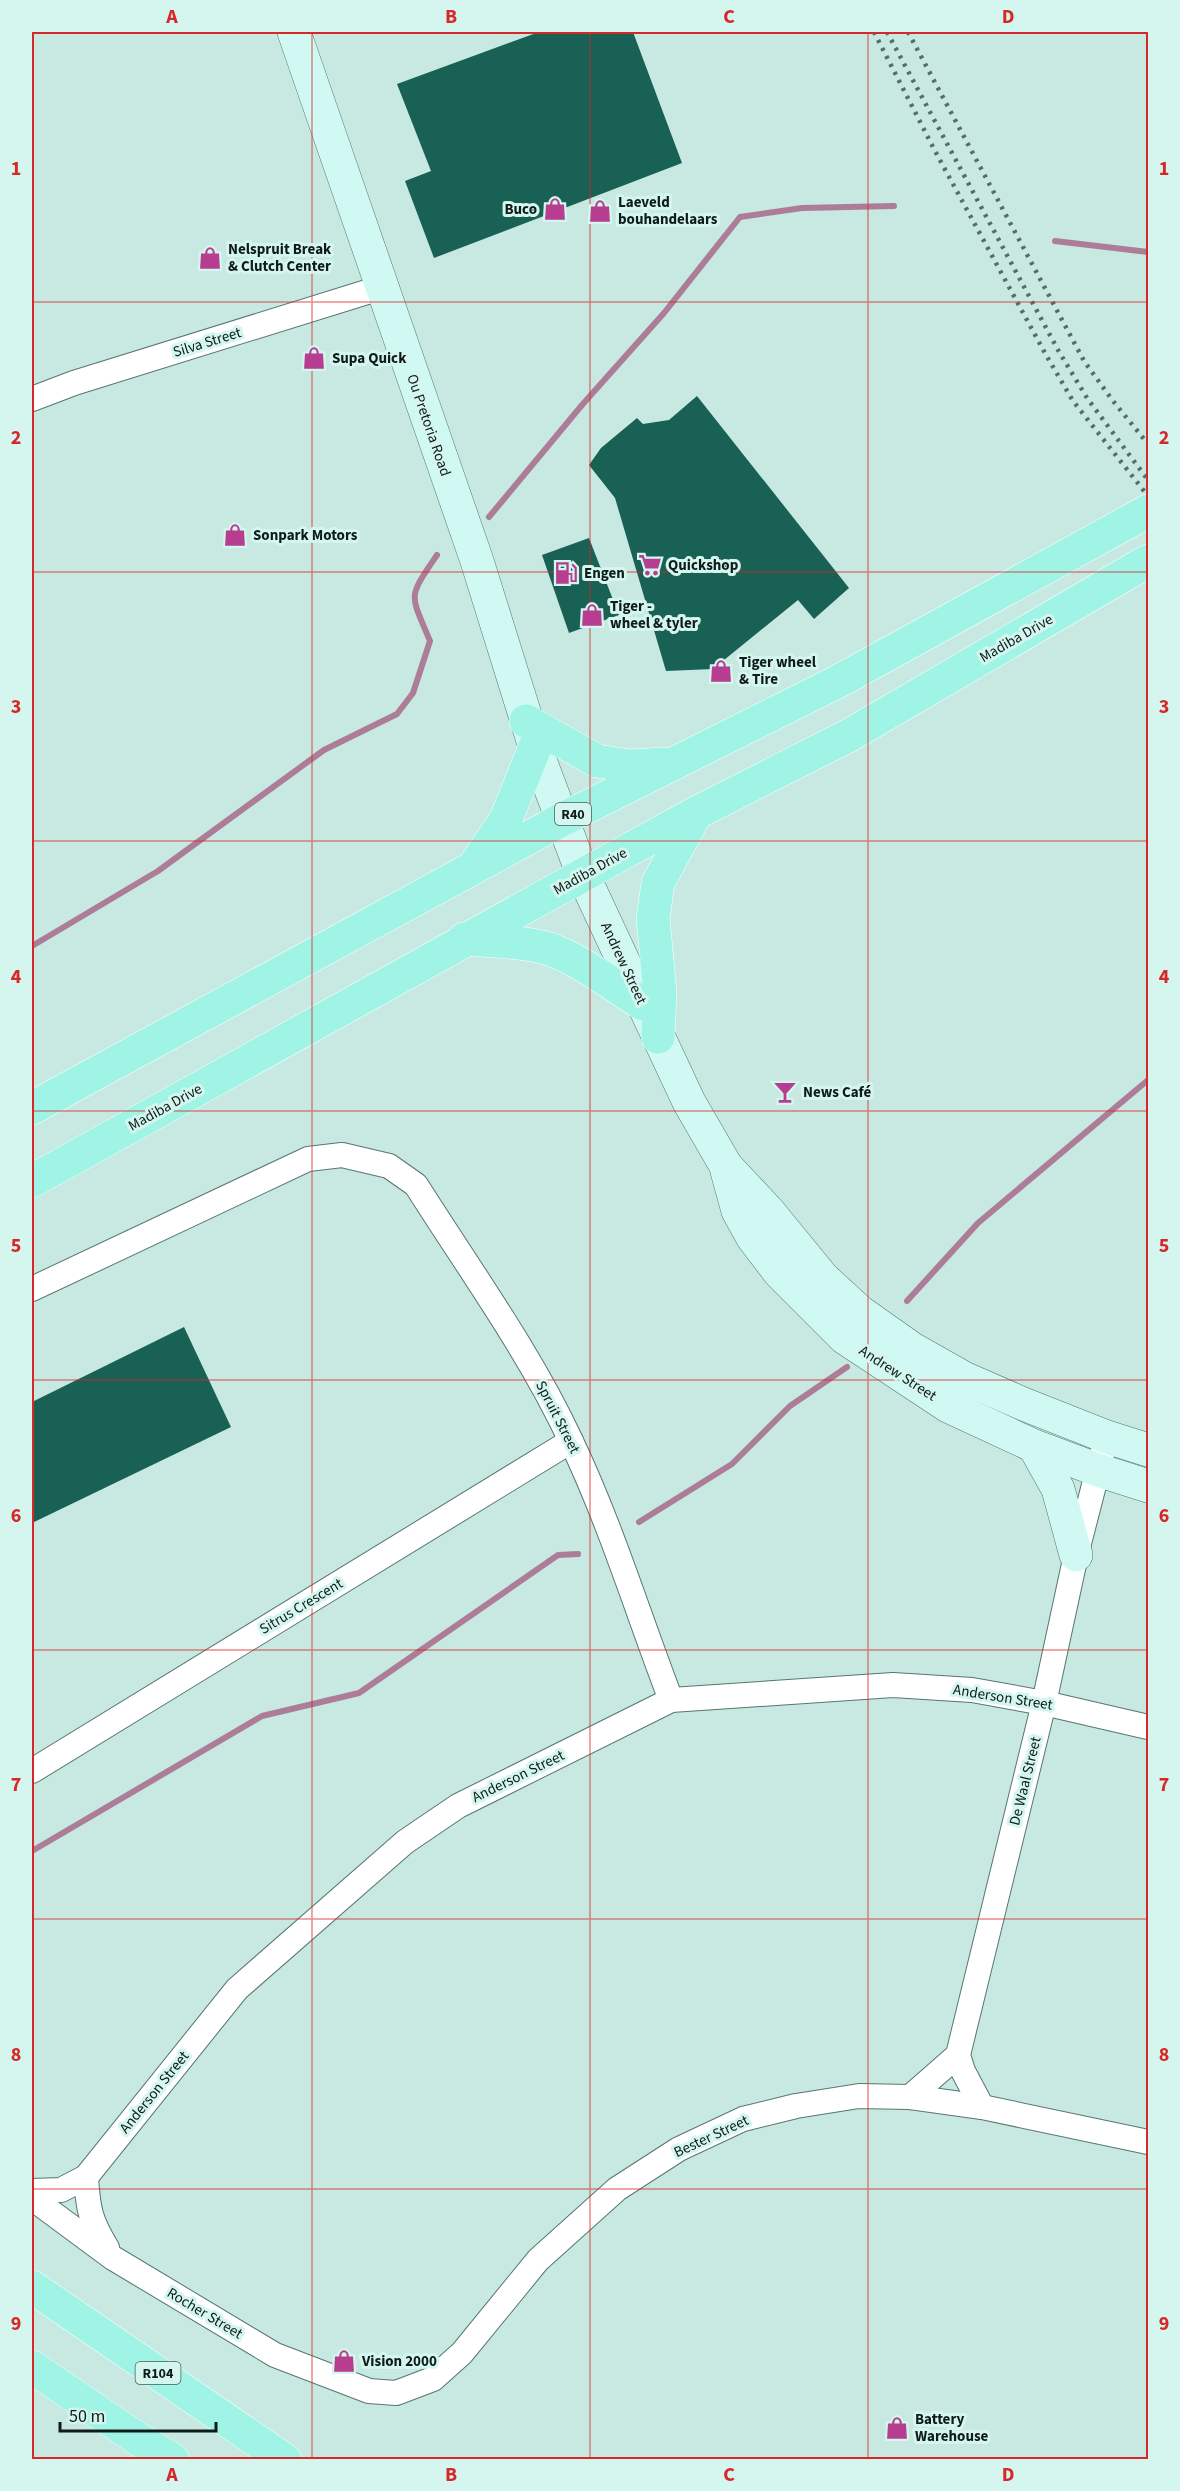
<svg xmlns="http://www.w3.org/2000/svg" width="1180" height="2491" font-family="'Source Sans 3',sans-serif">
<rect width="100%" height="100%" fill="#c7e9e1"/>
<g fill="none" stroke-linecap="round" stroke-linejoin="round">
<g stroke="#ac7c99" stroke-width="6">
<path d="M1055,241L1148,252"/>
<path d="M489,517L582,405L664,313L740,217L802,208L894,206"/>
<path d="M32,946L158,871L324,750L397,714L413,693L430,641C410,593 407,599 437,555"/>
<path d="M907,1301L978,1223L1148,1080"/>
<path d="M639,1522L732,1464L790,1406L847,1367"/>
<path d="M32,1851L262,1716L359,1693L558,1555L578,1554"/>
</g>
</g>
<g fill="#196055">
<path d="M539,32H633L682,163L434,258L405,181L431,171L397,84Z"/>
<path d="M697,396L849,588L814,619L798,600L713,669L666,671L615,498L589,465L601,448L637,418L643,424L669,420Z"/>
<path d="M589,538L619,615L569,633L542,555Z"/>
<path d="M184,1327L231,1427L32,1523V1402Z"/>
</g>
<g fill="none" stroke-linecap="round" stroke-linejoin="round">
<g stroke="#577670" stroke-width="26">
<g id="minor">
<path d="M32,399L74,383L383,287"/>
<path d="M32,1289L308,1159L342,1155L389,1166L416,1185C469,1269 529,1351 571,1441C611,1525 638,1614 671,1700"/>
<path d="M32,1771L571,1441"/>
<path d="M910,2097L958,2055"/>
<path d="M982,2107L963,2071L958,2055L1044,1703L1076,1555L1102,1454"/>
<path d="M86,2177C88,2209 90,2220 107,2248"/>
<path d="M32,2191L61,2190L86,2177L237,1989L405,1842L458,1806L671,1700L893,1685L972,1690L1044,1703L1148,1727"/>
<path d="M32,2198L113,2258L275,2355L369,2391L396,2393L433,2379L462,2353L538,2260L617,2189L679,2149L743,2119L796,2106L859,2096L910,2097L982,2107L1148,2142"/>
</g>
</g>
<g stroke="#577670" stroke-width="34">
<g id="secondary">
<path d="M294,32L477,561L535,747L583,875L689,1102L726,1166L769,1212L823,1278L860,1312L911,1348L964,1378L1021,1403L1107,1437L1148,1450"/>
<path d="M727,1171L738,1211L753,1238L779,1272L845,1338L948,1406L1034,1446L1098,1470L1148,1486"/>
<path d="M1034,1446L1058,1489L1076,1555"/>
</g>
</g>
<g stroke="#fff" stroke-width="34">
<g id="primary">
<path d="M526,721L597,761L630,766L663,764"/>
<path d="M477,862L506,819L535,747"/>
<path d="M464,939C490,941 517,941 542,947C573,954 615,987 643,1004"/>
<path d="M658,1037L660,992L653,918L658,883L696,813"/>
<path d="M32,1108L563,819L839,681L1148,511"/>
<path d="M32,1181L583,875L696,813L848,736L1148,561"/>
<path d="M32,2287L285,2460"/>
<path d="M32,2367L138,2439L173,2460"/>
</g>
</g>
<use href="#minor" stroke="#fff" stroke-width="24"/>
<use href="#secondary" stroke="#cff9f2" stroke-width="33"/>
<use href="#primary" stroke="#9ff4e6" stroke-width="33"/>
<g stroke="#576c67" stroke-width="4.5" stroke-dasharray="3 6" stroke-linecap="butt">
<path d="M874,32L935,151L1046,355L1073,401L1148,496"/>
<path d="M887,32L1058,350L1087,398L1148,480"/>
<path d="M908,32L1084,361L1113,401L1148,444"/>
</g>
</g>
<path fill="none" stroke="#d62828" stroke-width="1.5" stroke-opacity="0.55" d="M312,32V2460M590,32V2460M868,32V2460M32,302H1148M32,572H1148M32,841H1148M32,1111H1148M32,1380H1148M32,1650H1148M32,1919H1148M32,2189H1148"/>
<defs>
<g id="shop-bare" transform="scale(1.8)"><path d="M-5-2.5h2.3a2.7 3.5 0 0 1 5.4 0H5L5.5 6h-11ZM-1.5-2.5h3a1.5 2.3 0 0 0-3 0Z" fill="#b63d90" stroke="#d4f6ee" stroke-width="2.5" paint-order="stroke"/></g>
<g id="supermarket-bare" transform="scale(1.8)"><path d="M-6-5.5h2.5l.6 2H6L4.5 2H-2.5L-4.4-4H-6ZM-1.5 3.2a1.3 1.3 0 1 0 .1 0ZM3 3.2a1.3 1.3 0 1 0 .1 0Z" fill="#b63d90" stroke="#d4f6ee" stroke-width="2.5" paint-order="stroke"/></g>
<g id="fuel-bare" transform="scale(1.8)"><path d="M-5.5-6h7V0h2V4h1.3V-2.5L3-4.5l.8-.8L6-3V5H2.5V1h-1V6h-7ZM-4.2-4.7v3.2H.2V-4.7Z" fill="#b63d90" stroke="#d4f6ee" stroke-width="2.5" paint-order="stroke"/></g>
<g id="bar-bare" transform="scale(1.8)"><path d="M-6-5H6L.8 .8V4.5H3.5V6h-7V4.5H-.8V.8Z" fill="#b63d90" stroke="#d4f6ee" stroke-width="2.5" paint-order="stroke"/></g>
</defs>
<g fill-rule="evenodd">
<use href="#shop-bare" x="555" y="209"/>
<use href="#shop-bare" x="600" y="211"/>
<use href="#shop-bare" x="210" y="258"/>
<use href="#shop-bare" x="314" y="358"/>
<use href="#shop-bare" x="235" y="535"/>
<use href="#supermarket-bare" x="650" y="565"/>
<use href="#fuel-bare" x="566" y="573"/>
<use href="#shop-bare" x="592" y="615"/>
<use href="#shop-bare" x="721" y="671"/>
<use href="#bar-bare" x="785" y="1092"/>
<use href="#shop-bare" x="344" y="2361"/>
<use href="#shop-bare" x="897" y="2428"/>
</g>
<g text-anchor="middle" stroke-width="6" stroke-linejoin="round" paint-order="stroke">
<g fill="#d4f6ee" stroke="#4a5d59" stroke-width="1.5">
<rect x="555" y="803" width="36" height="22" rx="4.5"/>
<rect x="135.5" y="2362" width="45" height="22" rx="4.5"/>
</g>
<g font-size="14" font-weight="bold" fill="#0f1c19">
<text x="573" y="819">R40</text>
<text x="158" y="2378">R104</text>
</g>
<g font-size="15" font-weight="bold" fill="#0f1c19" stroke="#d4f6ee" text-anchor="start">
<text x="618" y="207">Laeveld<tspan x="618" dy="17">bouhandelaars</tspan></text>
<text x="537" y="214" text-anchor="end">Buco</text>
<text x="228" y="254">Nelspruit Break<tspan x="228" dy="17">&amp; Clutch Center</tspan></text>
<text x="332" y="363">Supa Quick</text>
<text x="253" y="540">Sonpark Motors</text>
<text x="668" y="570">Quickshop</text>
<text x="584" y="578">Engen</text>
<text x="610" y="611">Tiger -<tspan x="610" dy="17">wheel &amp; tyler</tspan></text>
<text x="739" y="667">Tiger wheel<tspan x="739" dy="17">&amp; Tire</tspan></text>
<text x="803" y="1097">News Café</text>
<text x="362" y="2366">Vision 2000</text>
<text x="915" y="2424">Battery<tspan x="915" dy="17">Warehouse</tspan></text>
</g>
<g font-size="15" fill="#0f1c19" stroke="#d4f6ee">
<text transform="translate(207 342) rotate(-17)" y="5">Silva Street</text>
<text transform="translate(429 425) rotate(71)" y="5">Ou Pretoria Road</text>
<text transform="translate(1016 638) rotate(-30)" y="5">Madiba Drive</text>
<text transform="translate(590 871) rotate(-29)" y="5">Madiba Drive</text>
<text transform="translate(624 963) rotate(65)" y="5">Andrew Street</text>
<text transform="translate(165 1107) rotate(-29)" y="5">Madiba Drive</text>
<text transform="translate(898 1373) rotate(33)" y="5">Andrew Street</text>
<text transform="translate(558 1417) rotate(63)" y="5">Spruit Street</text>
<text transform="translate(301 1606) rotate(-31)" y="5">Sitrus Crescent</text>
<text transform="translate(1003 1697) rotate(9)" y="5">Anderson Street</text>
<text transform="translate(518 1776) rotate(-26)" y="5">Anderson Street</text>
<text transform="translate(1025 1781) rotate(-76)" y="5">De Waal Street</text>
<text transform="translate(154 2092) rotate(-51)" y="5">Anderson Street</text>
<text transform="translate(711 2136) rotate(-25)" y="5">Bester Street</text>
<text transform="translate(205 2313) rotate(31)" y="5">Rocher Street</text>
</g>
</g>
<rect width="1180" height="2491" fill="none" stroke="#d4f6ee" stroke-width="66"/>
<path d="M60 2422v9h156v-9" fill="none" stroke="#0f1c19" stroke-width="3"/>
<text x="69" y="2422" font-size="18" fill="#0f1c19" stroke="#d4f6ee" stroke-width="4.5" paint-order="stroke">50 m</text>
<rect x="33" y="33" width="1114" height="2425" fill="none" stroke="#d62828" stroke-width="2"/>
<g font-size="20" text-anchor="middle" font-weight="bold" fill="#d62828">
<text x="172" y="23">A</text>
<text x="451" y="23">B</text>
<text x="729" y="23">C</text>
<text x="1008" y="23">D</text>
<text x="16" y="175">1</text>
<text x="1164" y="175">1</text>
<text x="16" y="444">2</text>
<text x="1164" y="444">2</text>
<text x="16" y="713">3</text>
<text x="1164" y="713">3</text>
<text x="16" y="983">4</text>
<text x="1164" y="983">4</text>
<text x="16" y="1252">5</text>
<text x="1164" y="1252">5</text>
<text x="16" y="1522">6</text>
<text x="1164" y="1522">6</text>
<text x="16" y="1791">7</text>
<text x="1164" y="1791">7</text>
<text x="16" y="2061">8</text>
<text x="1164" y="2061">8</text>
<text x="16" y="2330">9</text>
<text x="1164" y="2330">9</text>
<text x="172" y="2481">A</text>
<text x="451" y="2481">B</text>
<text x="729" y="2481">C</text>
<text x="1008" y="2481">D</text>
</g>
</svg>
